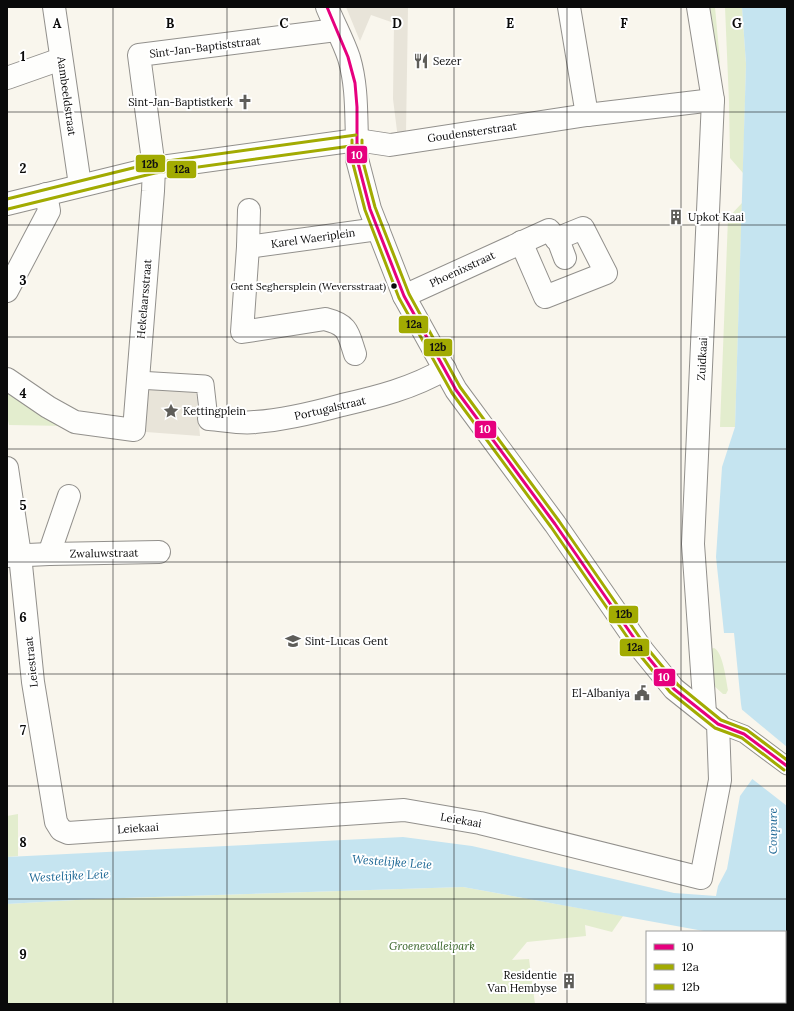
<svg xmlns="http://www.w3.org/2000/svg" width="794" height="1011" font-family="Lora,serif">
<rect width="100%" height="100%" fill="#f9f6ed"/>
<g fill="#e3edce">
<path d="M710,7H715L720,62L718,67Z"/>
<path d="M725,7H742L746,64L743,173L730,158L729,102Z"/>
<path d="M742,203L735,427H720L728,218Z"/>
<path d="M11,393L67,426L9,425L7,415V394Z"/>
<path d="M714,648C723,652 726,680 728,690L726,694H723L712,684L710,649Z"/>
<path d="M18,814V856L7,857V816Z"/>
<path d="M463,887L623,916L612,932L585,925L586,936L527,942L512,960L529,959L535,1004H7V904L93,899Z"/>
</g>
<g fill="#e8e4d9">
<path d="M346,7H408L406,133L398,139L393,99L394,23L371,15L360,41Z"/>
<path d="M142,386L196,389L200,436L146,432Z"/>
</g>
<path fill="#c5e4f0" d="M742,7H787V1004H739V1002H785V932H709L463,887L93,899L7,904V857L403,837L472,846L674,893L716,896L718,886L727,869L740,796L753,778L741,704L734,633H724L716,557L722,467L735,427L746,64Z"/>
<path fill="#f9f6ed" d="M740,708L787,747V806L751,778Z"/>
<g fill="none" stroke-linecap="round" stroke-linejoin="round">
<g stroke="#92908c" stroke-width="19">
<g id="pedestrian">
<path d="M138,380L205,384L209,419"/>
<path d="M718,724L744,734L787,766"/>
</g>
</g>
<g stroke="#92908c" stroke-width="24">
<g id="minor">
<path d="M54,7L80,185"/>
<path d="M569,7L587,115"/>
<path d="M698,7L713,100L693,544L705,713"/>
<path d="M7,78L61,59"/>
<path d="M249,210L248,247L242,332L325,319C349,325 348,333 355,354"/>
<path d="M521,242L545,297L606,273L583,228L556,239"/>
<path d="M248,247L378,229"/>
<path d="M7,291L49,211L46,194"/>
<path d="M404,296L549,230L559,242L565,258"/>
<path d="M7,379L48,407L75,422L134,430L153,191L154,168L139,55L336,30"/>
<path d="M209,419C224,420 240,424 255,422C284,420 313,413 342,405C377,397 413,388 445,369"/>
<path d="M7,468L20,555L33,682L56,822L61,830L68,833L404,810L480,823L701,878L720,780L718,724L674,689L643,651L555,524L456,390L404,296L370,209L357,159V140L390,145L587,115L713,100"/>
<path d="M49,554L69,496"/>
<path d="M7,556L49,554L159,552"/>
</g>
</g>
<g stroke="#92908c" stroke-width="24">
<path id="tertiary" d="M7,204L154,168L357,140C356,112 357,85 349,58C343,40 334,24 327,7"/>
</g>
<use href="#pedestrian" stroke="#fefefc" stroke-width="17"/>
<use href="#minor" stroke="#fefefc" stroke-width="22"/>
<use href="#tertiary" stroke="#fefefc" stroke-width="22"/>
<g stroke="#fff" stroke-width="6">
<path id="bus-1" d="M327,7L348,57L355,83L357,107V159L370,209L404,296L456,390L555,524L643,651L674,689L718,724L744,734L787,766"/>
</g>
<g stroke="#fff" stroke-width="6">
<g id="bus-2">
<path d="M352,140V160L365,210L399,298L452,393L551,527L639,654L670,692L715,728L742,738L784,770"/>
<path d="M8,209L155,173L358,145"/>
</g>
</g>
<g stroke="#fff" stroke-width="6">
<g id="bus-3">
<path d="M362,140V158L375,207L409,294L460,387L559,521L647,648L678,685L721,720L747,730L787,760"/>
<path d="M7,199L153,163L356,135"/>
</g>
</g>
<use href="#bus-1" stroke="#e6007e" stroke-width="3"/>
<use href="#bus-2" stroke="#a2ab02" stroke-width="3"/>
<use href="#bus-3" stroke="#a2ab02" stroke-width="3"/>
</g>
<path fill="none" stroke="#0a0a0a" stroke-width="1" stroke-opacity="0.55" d="M113,7V1004M227,7V1004M340,7V1004M454,7V1004M567,7V1004M681,7V932M7,112H787M7,225H787M7,337H787M7,449H787M7,562H787M7,674H787M7,786H787M7,899H787M681,1002V1004"/>
<defs>
<g id="restaurant-bare" transform="scale(1.2)"><path d="M-5-6h1v4h1v-4h1v4h1v-4h1v5L-1.5 .5V6h-2V.5L-5-1ZM5-6V6H3V1.5H1.5Q1.5-4 5-6Z" fill="#5e5d59" stroke="#fff" stroke-width="2.5" paint-order="stroke"/></g>
<g id="church-bare" transform="scale(1.2)"><path d="M-1.2-6h2.4v3.5h3.3v2.4h-3.3V6h-2.4V-.1h-3.3v-2.4h3.3Z" fill="#5e5d59" stroke="#fff" stroke-width="2.5" paint-order="stroke"/></g>
<g id="building-bare" transform="scale(1.2)"><path d="M-4-6H4V6H1V3H-1V6H-4ZM-2.5-4.3h1.7v1.8h-1.7ZM.8-4.3h1.7v1.8H.8ZM-2.5-1h1.7V.8h-1.7ZM.8-1h1.7V.8H.8Z" fill="#5e5d59" stroke="#fff" stroke-width="2.5" paint-order="stroke"/></g>
<g id="sight-bare" transform="scale(1.2)"><path d="M0-6L1.8-2.2L6-1.7L2.9 1.2L3.7 5.4L0 3.3L-3.7 5.4L-2.9 1.2L-6-1.7L-1.8-2.2Z" fill="#5e5d59" stroke="#fff" stroke-width="2.5" paint-order="stroke"/></g>
<g id="university-bare" transform="scale(1.2)"><path d="M0-5L7-2L0 1L-7-2ZM-4 1L0 2.5L4 1V4Q0 6-4 4Z" fill="#5e5d59" stroke="#fff" stroke-width="2.5" paint-order="stroke"/></g>
<g id="civic-bare" transform="scale(1.2)"><path d="M-.6-6.5H3V-4.5H.6V-3L4-1V1h2V6H-6V1h2V-1L-.6-3ZM-1.2 2.5V6h2.4V2.5Z" fill="#5e5d59" stroke="#fff" stroke-width="2.5" paint-order="stroke"/></g>
</defs>
<g fill-rule="evenodd">
<use href="#restaurant-bare" x="421" y="61"/>
<use href="#church-bare" x="245" y="102"/>
<use href="#building-bare" x="676" y="217"/>
<use href="#sight-bare" x="171" y="411"/>
<use href="#university-bare" x="293" y="641"/>
<use href="#civic-bare" x="642" y="693"/>
<use href="#building-bare" x="569" y="981"/>
</g>
<circle fill="#0a0a0a" stroke="#fff" stroke-width="1.5" cx="394" cy="286" r="3.5"/>
<g text-anchor="middle" stroke-width="4" stroke-linejoin="round" paint-order="stroke">
<g font-size="10" fill="#0a0a0a" stroke="#fff" text-anchor="end">
<text x="386" y="290">Gent Seghersplein (Weversstraat)</text>
</g>
<g font-size="11" fill="#0a0a0a" stroke="#fff">
<text transform="translate(205 47) rotate(-7)" y="4">Sint-Jan-Baptiststraat</text>
<text transform="translate(67 96) rotate(82)" y="4">Aambeeldstraat</text>
<text transform="translate(472 132) rotate(-8)" y="4">Goudensterstraat</text>
<text transform="translate(313 238) rotate(-8)" y="4">Karel Waeriplein</text>
<text transform="translate(462 269) rotate(-25)" y="4">Phoenixstraat</text>
<text transform="translate(144 299) rotate(-85)" y="4">Hekelaarsstraat</text>
<text transform="translate(702 359) rotate(-87)" y="4">Zuidkaai</text>
<text transform="translate(330 408) rotate(-13)" y="4">Portugalstraat</text>
<text transform="translate(104 553) rotate(-1)" y="4">Zwaluwstraat</text>
<text transform="translate(31 662) rotate(-96)" y="4">Leiestraat</text>
<text transform="translate(461 820) rotate(10)" y="4">Leiekaai</text>
<text transform="translate(138 828) rotate(-4)" y="4">Leiekaai</text>
</g>
<g font-size="11" fill="#0a0a0a" stroke="#fff" text-anchor="start">
<text x="433" y="65">Sezer</text>
<text x="233" y="106" text-anchor="end">Sint-Jan-Baptistkerk</text>
<text x="688" y="221">Upkot Kaai</text>
<text x="183" y="415">Kettingplein</text>
<text x="305" y="645">Sint-Lucas Gent</text>
<text x="630" y="697" text-anchor="end">El-Albaniya</text>
<text x="557" y="979" text-anchor="end">Residentie<tspan x="557" dy="13">Van Hembyse</tspan></text>
</g>
<g font-size="11" font-style="italic" fill="#2f5d1f" stroke="#fff">
<text x="432" y="950">Groenevalleipark</text>
</g>
<g font-size="12" font-style="italic" fill="#1b6694" stroke="#fff">
<text transform="translate(773 831) rotate(-90)" y="4">Coupure</text>
<text transform="translate(392 862) rotate(4)" y="4">Westelijke Leie</text>
<text transform="translate(69 876) rotate(-3)" y="4">Westelijke Leie</text>
</g>
</g>
<g font-size="13" text-anchor="middle" font-weight="bold" fill="#0a0a0a" stroke="#fff" stroke-width="4" stroke-linejoin="round" paint-order="stroke">
<text x="57" y="28">A</text>
<text x="170" y="28">B</text>
<text x="284" y="28">C</text>
<text x="397" y="28">D</text>
<text x="510" y="28">E</text>
<text x="624" y="28">F</text>
<text x="737" y="28">G</text>
<text x="23" y="61">1</text>
<text x="23" y="173">2</text>
<text x="23" y="285">3</text>
<text x="23" y="398">4</text>
<text x="23" y="510">5</text>
<text x="23" y="622">6</text>
<text x="23" y="735">7</text>
<text x="23" y="847">8</text>
<text x="23" y="959">9</text>
</g>
<g stroke="#fff" stroke-width="1.5">
<rect x="346" y="145" width="22" height="19" rx="4" fill="#e6007e"/>
<rect x="135" y="154" width="31" height="19" rx="4" fill="#a2ab02"/>
<rect x="166" y="160" width="31" height="19" rx="4" fill="#a2ab02"/>
<rect x="398" y="315" width="31" height="19" rx="4" fill="#a2ab02"/>
<rect x="423" y="338" width="30" height="19" rx="4" fill="#a2ab02"/>
<rect x="474" y="420" width="23" height="19" rx="4" fill="#e6007e"/>
<rect x="608" y="605" width="31" height="19" rx="4" fill="#a2ab02"/>
<rect x="619" y="638" width="31" height="19" rx="4" fill="#a2ab02"/>
<rect x="653" y="668" width="23" height="19" rx="4" fill="#e6007e"/>
</g>
<g font-size="11" text-anchor="middle" font-weight="bold" fill="#fff">
<text x="357" y="159">10</text>
<text x="485" y="433">10</text>
<text x="664" y="681">10</text>
</g>
<g font-size="11" text-anchor="middle" font-weight="bold" fill="#111">
<text x="150" y="168">12b</text>
<text x="182" y="173">12a</text>
<text x="414" y="328">12a</text>
<text x="438" y="351">12b</text>
<text x="624" y="618">12b</text>
<text x="635" y="651">12a</text>
</g>
<rect width="794" height="1011" fill="none" stroke="#0a0a0a" stroke-width="16"/>
<rect x="646" y="931" width="140" height="72" fill="#ffffff" stroke="#9d9d9d"/>
<rect x="654" y="944" width="20" height="6" fill="#e6007e" stroke="#9d9d9d"/>
<text x="682" y="951" font-size="12" fill="#0a0a0a">10</text>
<rect x="654" y="964" width="20" height="6" fill="#a2ab02" stroke="#9d9d9d"/>
<text x="682" y="971" font-size="12" fill="#0a0a0a">12a</text>
<rect x="654" y="984" width="20" height="6" fill="#a2ab02" stroke="#9d9d9d"/>
<text x="682" y="991" font-size="12" fill="#0a0a0a">12b</text>
</svg>
